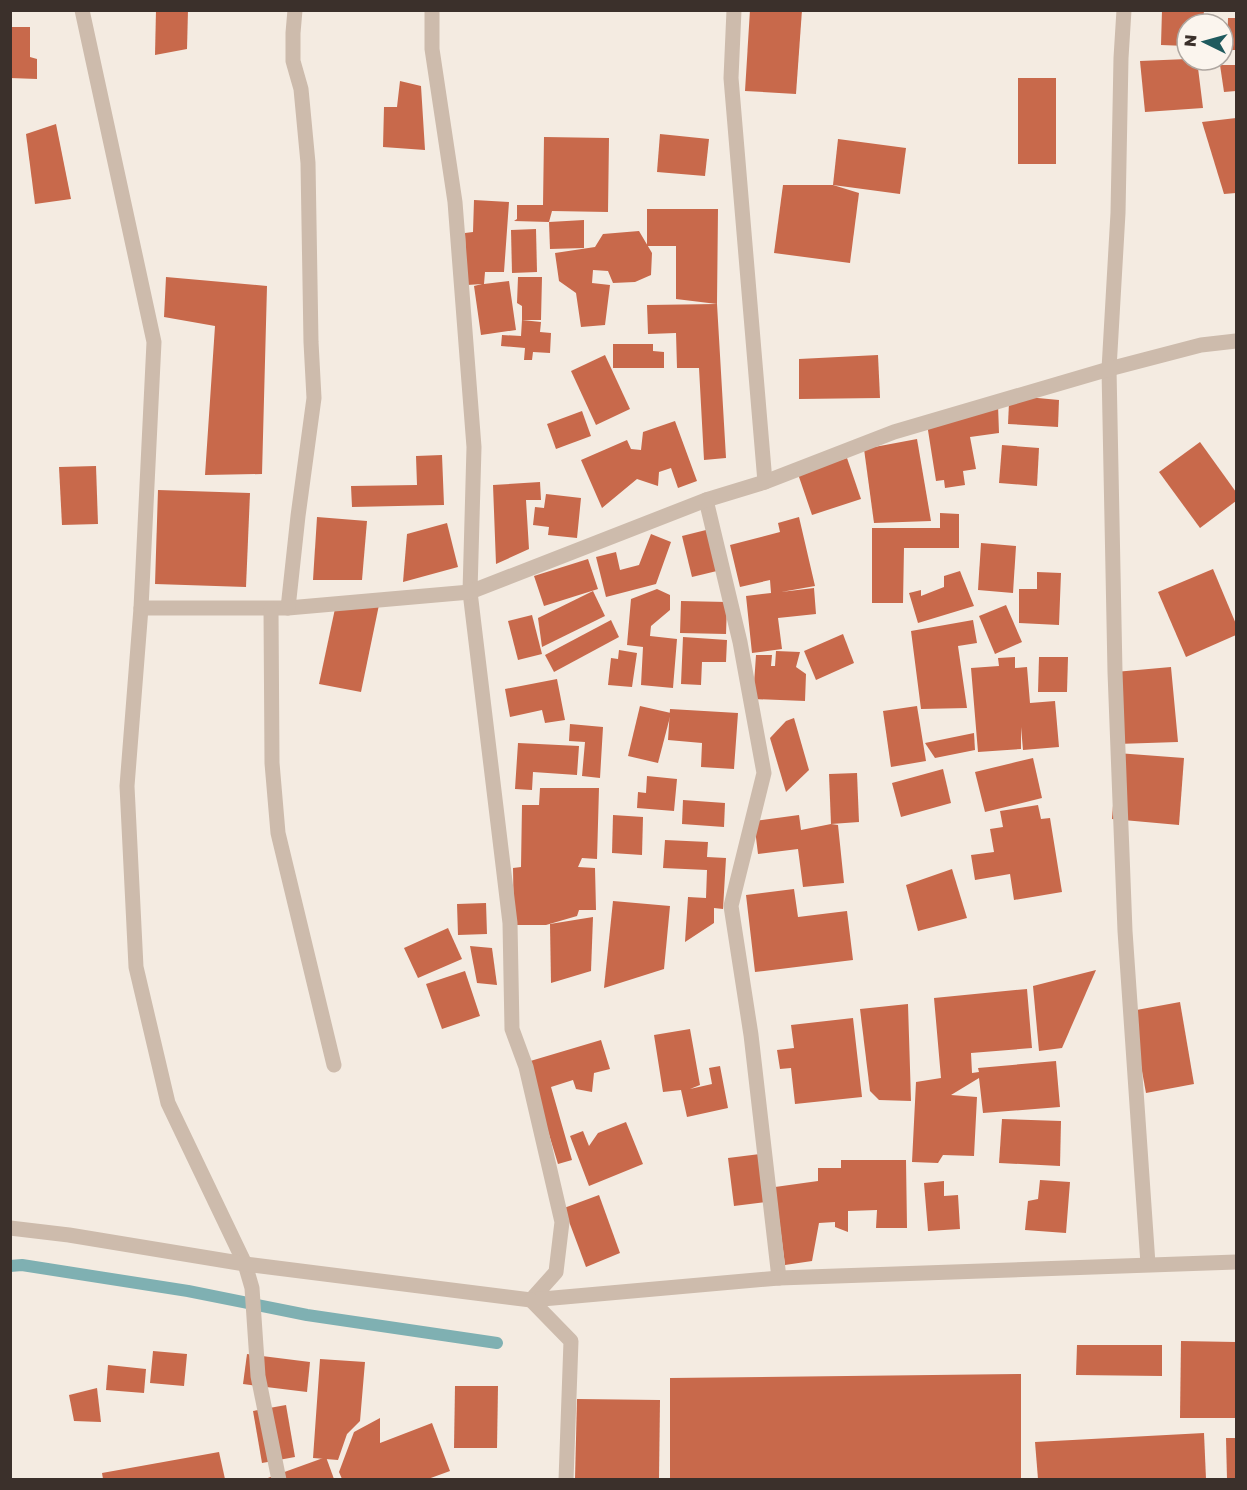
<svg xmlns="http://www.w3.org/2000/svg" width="1247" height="1490" font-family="'Golos Text',sans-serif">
<rect width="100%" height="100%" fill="#f4ebe1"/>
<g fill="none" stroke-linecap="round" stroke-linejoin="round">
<path stroke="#7fb0b2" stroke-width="12" d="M10,1266L22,1265L188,1291L307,1315L497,1343"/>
</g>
<g fill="#c8694b">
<path d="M156,10H188L187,49L155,55Z"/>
<path d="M750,10H802L796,94L745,91Z"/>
<path d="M1162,10H1204L1203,24H1187V46L1161,45Z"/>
<path d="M1228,18H1236V50H1227Z"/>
<path d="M10,27H30V57L37,59V79L10,78Z"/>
<path d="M1187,59L1197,60L1203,108L1145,112L1140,61Z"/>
<path d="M1220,65H1236V91L1224,92Z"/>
<rect x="1018" y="78" width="38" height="86"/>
<path d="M400,81L421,86L425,150L383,147L384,107H397Z"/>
<path d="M1236,118V193L1224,194L1202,122Z"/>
<path d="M56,124L71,199L35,204L26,134Z"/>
<path d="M660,134L709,139L705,176L657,172Z"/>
<path d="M544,137L609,138L608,212L552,211L549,222L514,221L517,219V205H543Z"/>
<path d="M838,139L906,148L900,194L833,185Z"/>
<path d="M783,185H833L859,193L850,263L774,253Z"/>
<path d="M474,200L509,202L504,272H485L484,284L509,281L516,330L481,335L474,286L482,284L467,285L465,233L473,232Z"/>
<path d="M647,209H718L717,304L676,299V246H647Z"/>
<path d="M584,220V248L550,249L549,222Z"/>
<path d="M536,229L537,272L512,273L511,230Z"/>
<path d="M639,231L652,253L651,275L635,282L613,283L608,271L593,270L592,283L610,285L605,325L581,327L576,293L559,281L555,253L595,247L603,234Z"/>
<path d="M166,277L267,286L262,474L205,475L215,326L164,317Z"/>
<path d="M518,277H542L541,320H522V306L517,303Z"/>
<path d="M717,304L726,458L704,460L699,368H677L676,333L648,334L647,305Z"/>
<path d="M522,320L541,322L540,332L551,333L550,353L533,352L532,360H524L525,348L501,346L502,335L521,336Z"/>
<path d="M613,344H653V351L664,352V368H613Z"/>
<path d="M605,355L630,409L596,425L571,371Z"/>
<path d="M878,355L880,398L799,399V359Z"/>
<path d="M1027,397L1059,400L1058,427L1008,424L1009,403Z"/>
<path d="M998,405L999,433L970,437L976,469L963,471L965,485L945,488L944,480L936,481L927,424Z"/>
<path d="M582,411L591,436L556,449L547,424Z"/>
<path d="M675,421L697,481L678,488L671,468L659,472L658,486L637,479L602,508L581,460L627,440L631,449L641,450L643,432Z"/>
<path d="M917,439L931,521L874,523L864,449Z"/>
<path d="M1200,442L1236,492V501L1200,528L1159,472Z"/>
<path d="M1002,445L1039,448L1037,486L999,483Z"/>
<path d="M442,455L444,505L352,507L351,486L417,485L416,456Z"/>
<path d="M847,458L861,499L812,515L798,474Z"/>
<path d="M96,466L98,524L62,525L59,467Z"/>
<path d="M540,482L541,500H526L529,549L496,564L493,485Z"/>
<path d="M158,490L250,493L246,587L155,584Z"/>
<path d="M546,494L581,498L577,538L548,535L549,527L533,525L535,507L544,508Z"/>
<path d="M940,513L959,514V548H904L903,603H872V528H940Z"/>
<path d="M317,517L367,521L362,580H313Z"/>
<path d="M799,517L815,586L781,592L814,588L816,614L778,618L782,649L752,653L746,596L771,593L770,580L740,587L730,545L780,532L778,523Z"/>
<path d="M447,523L458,567L403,582L407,534Z"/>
<path d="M710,529L721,570L692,577L682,536Z"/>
<path d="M651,534L671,542L656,584L606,597L596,557L616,552L620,570L639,565Z"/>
<path d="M981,543L1016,546L1013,593L978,590Z"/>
<path d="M588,559L598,589L544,606L534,576Z"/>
<path d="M1213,569L1236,624V635L1186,657L1158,592Z"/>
<path d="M960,571L974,606L918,623L909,593L921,590V596L944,587V576Z"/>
<path d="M1037,572L1061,573L1059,625L1019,623V589H1037Z"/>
<path d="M657,589L670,595V610L651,626L650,636L677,639L673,688L641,685L643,647L627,645L631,599Z"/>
<path d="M593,591L605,616L542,647L538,618Z"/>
<path d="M380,600L361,692L319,684L336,604Z"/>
<path d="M681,601L727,602L726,634L680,633Z"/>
<path d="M1006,605L1022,642L995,654L979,616Z"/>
<path d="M532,615L542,654L518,660L508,621Z"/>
<path d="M611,620L619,637L554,672L545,655Z"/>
<path d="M973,620L977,643L958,646L967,708L921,709L911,631Z"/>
<path d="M843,634L854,663L816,680L804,651Z"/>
<path d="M683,637L727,640L726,662H702L701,685L681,684Z"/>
<path d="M619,650L637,653L632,687L608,685L611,658L618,659Z"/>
<path d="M776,651L800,652L796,667L806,674L805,701L753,699L756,655H772L771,666H775Z"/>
<path d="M1015,657V668L1027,667L1030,703L1055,701L1059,747L1023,750L1021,727V749L978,752L971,668L999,666L998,658Z"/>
<path d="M1039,657H1068L1067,692H1038Z"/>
<path d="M1171,667L1178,742L1117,744L1115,672Z"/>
<path d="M557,679L565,720L545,723L542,710L510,717L505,689Z"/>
<path d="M640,706L671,713L658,763L628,756Z"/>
<path d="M917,706L926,761L891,767L883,711Z"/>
<path d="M670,709L738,713L734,769L701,767L702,743L668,740Z"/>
<path d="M794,718L809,770L786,792L770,738L786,721Z"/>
<path d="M570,724L603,727L600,778L582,776L585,742L569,741Z"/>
<path d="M974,733L975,750L935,758L925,743Z"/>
<path d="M518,743L579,746L577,775L533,772L532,790L515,789Z"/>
<path d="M1117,753L1184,758L1179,825L1112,819Z"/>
<path d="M1033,758L1042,798L985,812L975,772Z"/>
<path d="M943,769L951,803L901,817L892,783Z"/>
<path d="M857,773L859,822L831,824L829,774Z"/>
<path d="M647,776L677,779L674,811L637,808L638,792L646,793Z"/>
<path d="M540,788H599L597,859L582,858L578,867L595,868L596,910H579L577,916L546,925H514L513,868L521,867L522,805H539Z"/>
<path d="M683,800L725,803L724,827L682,824Z"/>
<path d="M1038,805L1041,819L1050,818L1062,892L1014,900L1010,874L975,880L971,855L994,852L990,829L1003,827L1000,811Z"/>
<path d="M613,815L643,817L642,855L612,853Z"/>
<path d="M799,815L801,830L831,824L838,825L844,883L803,887L798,849L758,854L754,821Z"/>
<path d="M665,840L708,842L707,857L726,858L723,909L714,908V923L685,942L688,897L706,898L707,870L663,868Z"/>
<path d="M952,869L967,918L918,931L906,885Z"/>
<path d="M794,889L798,917L847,911L853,960L755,972L746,895Z"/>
<path d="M613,901L670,906L664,969L604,988Z"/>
<path d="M486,903L487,934L458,935L457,904Z"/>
<path d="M593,917L591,971L551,983L550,924Z"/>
<path d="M448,928L462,959L418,978L404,948Z"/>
<path d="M470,946L492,948L497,985L477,983Z"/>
<path d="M1096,970L1062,1048L1039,1051L1033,986Z"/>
<path d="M465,971L480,1016L442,1029L426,984Z"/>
<path d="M1027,989L1032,1048L971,1053L972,1073L979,1072L978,1068L1056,1061L1060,1107L983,1113L979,1078L951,1095L977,1097L974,1156L943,1155L938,1163L912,1162L916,1082L941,1078L934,998Z"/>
<path d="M1180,1002L1194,1084L1146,1093L1131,1011Z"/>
<path d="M908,1004L911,1101L879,1100L870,1091L860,1009Z"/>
<path d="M853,1018L862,1097L795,1104L791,1068L780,1069L777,1050L794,1048L791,1025Z"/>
<path d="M690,1029L700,1085L690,1089L712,1084L709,1068L720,1066L728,1108L687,1117L681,1090L663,1092L654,1035Z"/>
<path d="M601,1040L610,1069L594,1073L592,1092L576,1089L573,1080L551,1087L572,1160L558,1164L527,1062Z"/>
<path d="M1002,1119L1061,1121L1060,1166L999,1163Z"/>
<path d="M626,1122L643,1164L589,1186L570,1136L583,1131L589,1146L598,1133Z"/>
<path d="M760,1154L766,1202L734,1206L728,1158Z"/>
<path d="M841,1160H906L907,1228H876L877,1210L848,1211V1232L835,1227V1222L819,1223L812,1261L785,1265L775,1187L818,1181V1168H841Z"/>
<path d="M1040,1180L1070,1182L1066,1233L1025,1230L1028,1201L1038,1199Z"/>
<path d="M944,1181V1196L958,1195L960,1229L928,1231L924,1183Z"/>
<path d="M599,1195L620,1253L586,1267L564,1208Z"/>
<path d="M1181,1341L1236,1342V1418H1180Z"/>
<path d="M1077,1345H1162V1376L1076,1375Z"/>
<path d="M153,1351L187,1354L184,1386L150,1383Z"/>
<path d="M247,1354L310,1362L307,1392L243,1384Z"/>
<path d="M320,1359L365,1362L360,1421L347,1434L338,1460L313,1458Z"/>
<path d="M108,1365L146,1369L144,1393L106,1390Z"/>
<path d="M1021,1374V1479H670V1378Z"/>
<path d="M455,1386H498L497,1448H454Z"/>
<path d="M97,1388L101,1422L74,1421L69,1395Z"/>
<path d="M577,1399L660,1400L659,1479H575Z"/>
<path d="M286,1405L295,1457L262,1463L253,1411Z"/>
<path d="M380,1418V1443L432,1423L450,1471L428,1479H342L339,1472L354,1432Z"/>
<path d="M1204,1433L1206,1479H1038L1035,1442Z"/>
<path d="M1226,1438H1236V1479H1227Z"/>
<path d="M219,1452L225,1479H103L102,1473Z"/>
<path d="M326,1457L334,1479H265Z"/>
</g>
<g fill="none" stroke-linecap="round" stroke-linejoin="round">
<g stroke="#cdbbac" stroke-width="15">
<path d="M82,10L154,342L141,608L127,786L136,967L168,1103L245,1264L252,1288L258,1376L279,1480"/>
<path d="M432,10V49L455,202L474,447L470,592L510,923L512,1029L526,1067L562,1222L556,1272L531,1300"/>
<path d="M734,10L731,78L765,482"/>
<path d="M1124,10L1121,58L1118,213L1109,369L1115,672L1125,931L1148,1264"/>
<path d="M706,500L740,642L764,773L731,906L751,1035L779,1278"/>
<path d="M141,608H288L470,592L706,500L765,482L894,432L1109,369L1201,345L1236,341"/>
<path d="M288,608L298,516L314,398L311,342L308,163L301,89L293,61V33L295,10"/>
<path d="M271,609L272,763L278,833L334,1065"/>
<path d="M10,1228L69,1235L245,1264L531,1300L779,1278L1236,1262"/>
<path d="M531,1300L571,1341L566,1480"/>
</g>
</g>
<rect width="1247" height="1490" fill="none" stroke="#3b302b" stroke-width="24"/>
<g transform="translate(1205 42) rotate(275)"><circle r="28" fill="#fbf5ee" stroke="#aea6a0" stroke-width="1.5"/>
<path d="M0-4.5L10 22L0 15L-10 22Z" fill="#1f5a5e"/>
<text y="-9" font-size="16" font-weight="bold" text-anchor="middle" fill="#3b302b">N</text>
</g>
</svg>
